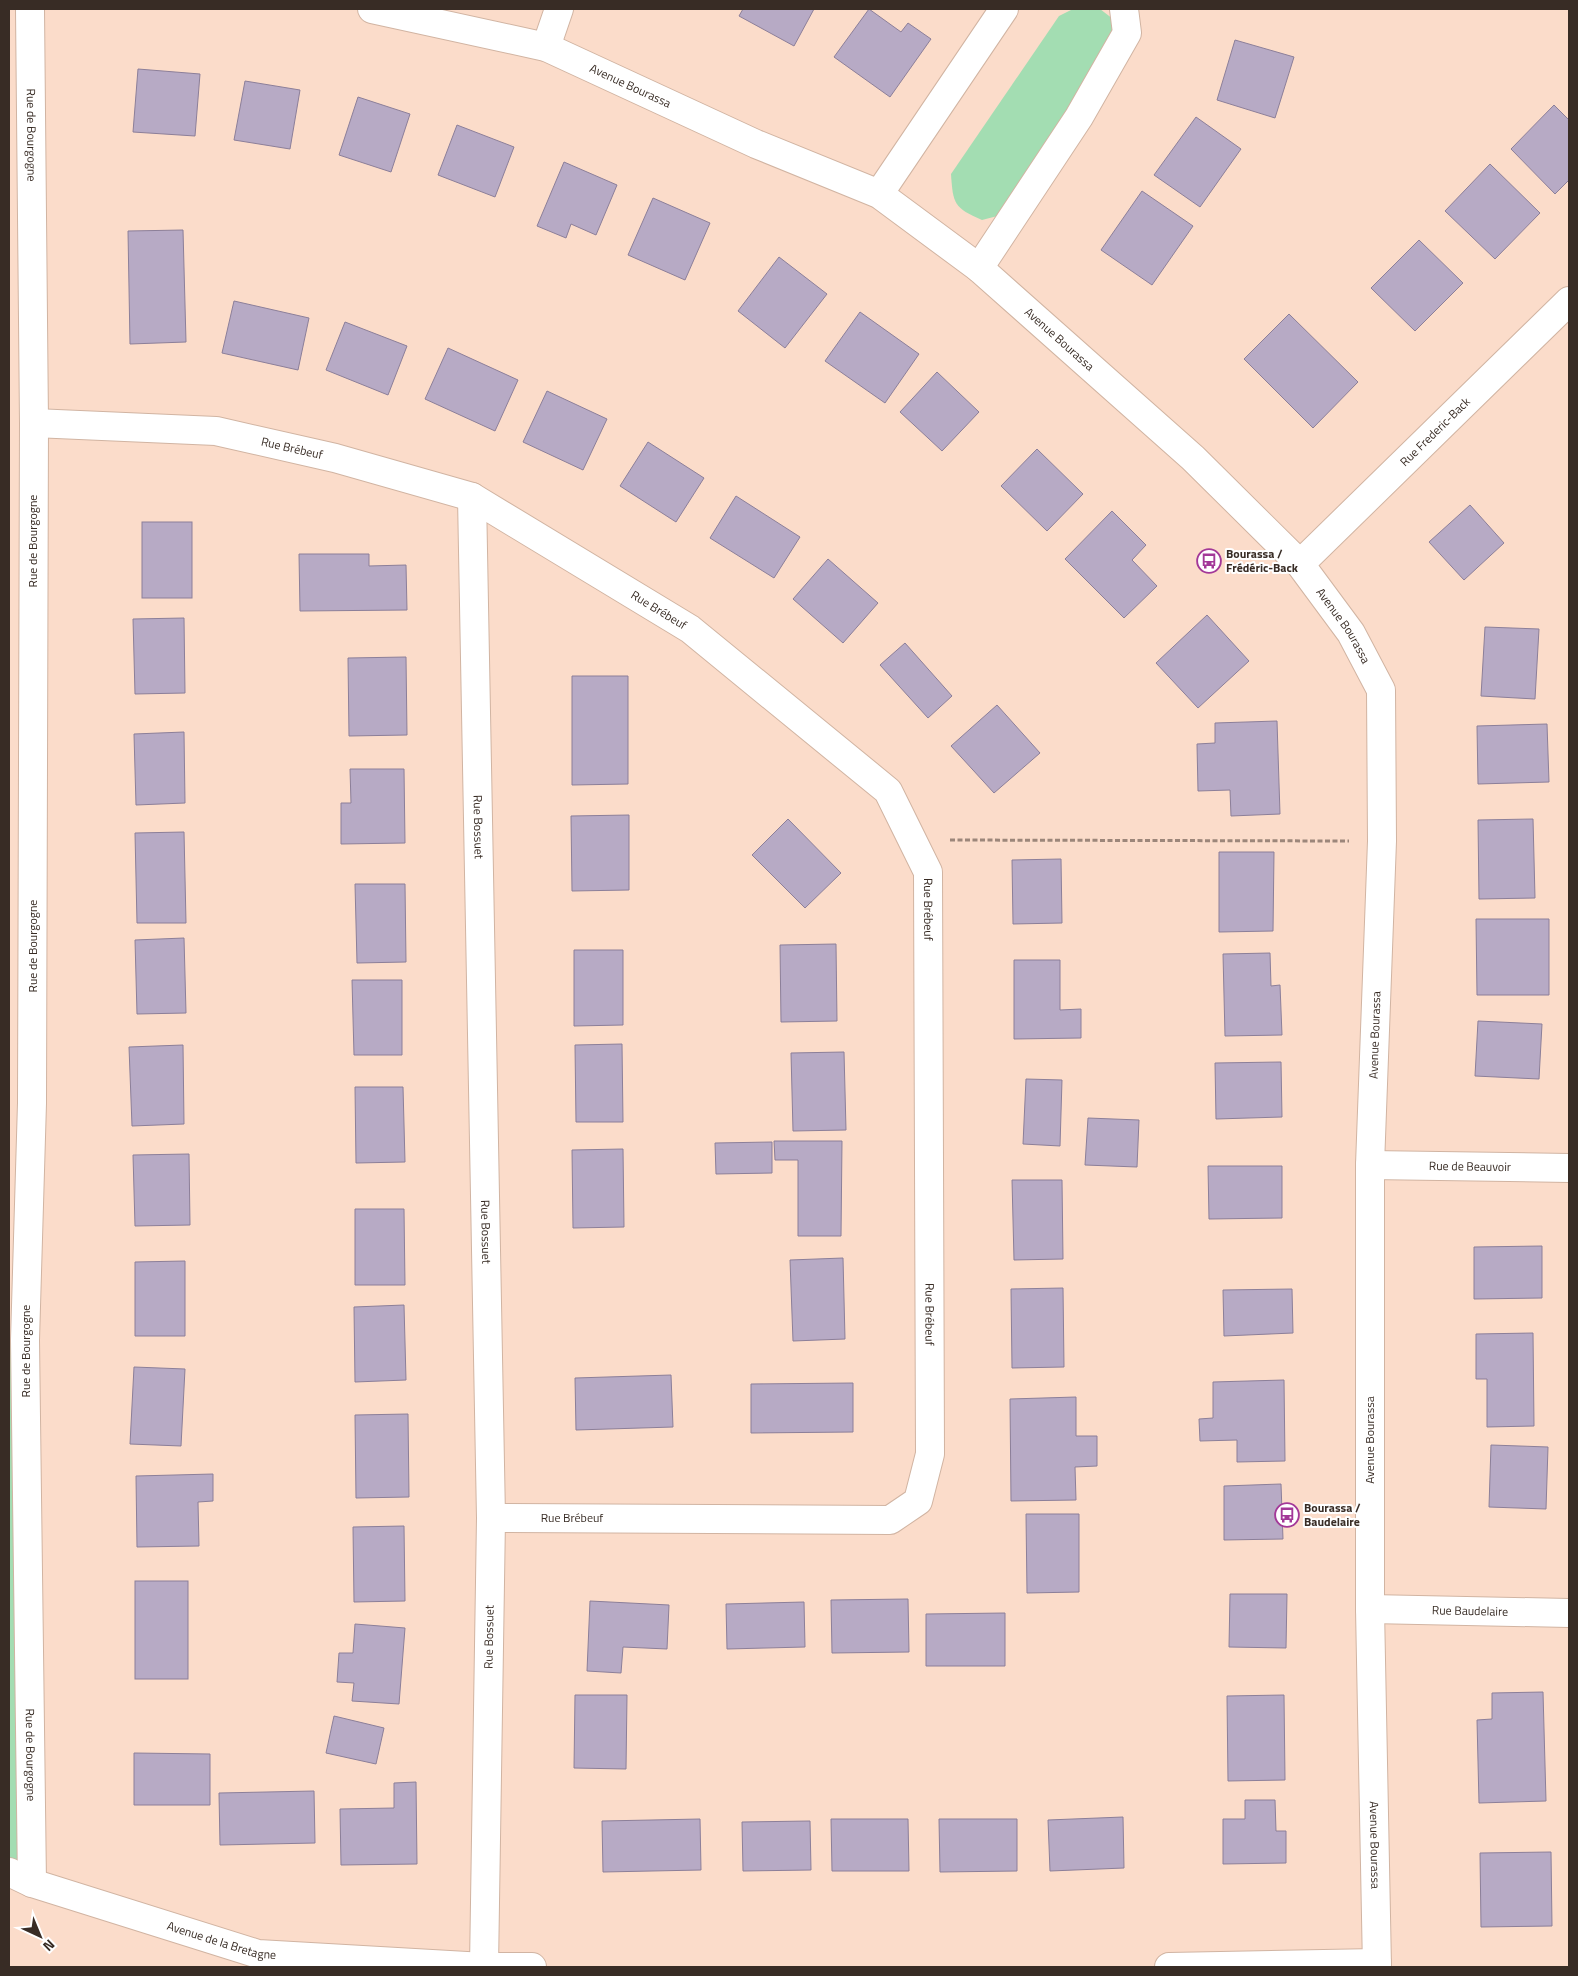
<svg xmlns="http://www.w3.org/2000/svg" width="1578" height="1976" font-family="'Titillium Web',sans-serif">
<rect width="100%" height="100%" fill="#fbdcca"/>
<g fill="#a3ddb2">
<path d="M1073,9H1100L1113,19L1128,46L1005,214L982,220C954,208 953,204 951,174L1059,16Z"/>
<path d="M9,1340H25L32,1883L9,1872Z"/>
</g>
<g fill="#b7aac5" stroke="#8c7f99">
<path d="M743,9H814L794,46L739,16Z"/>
<path d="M869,9L901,32L908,23L931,39L890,97L834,57Z"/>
<path d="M1235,40L1294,57L1275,118L1217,100Z"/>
<path d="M138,69L200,74L195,136L133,132Z"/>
<path d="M245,81L300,90L290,149L234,140Z"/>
<path d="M358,97L410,114L391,172L339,155Z"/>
<path d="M1554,105L1569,120V180L1555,194L1511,149Z"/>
<path d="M1196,117L1241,149L1200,207L1154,175Z"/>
<path d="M457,125L514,147L495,197L438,175Z"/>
<path d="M564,162L617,185L596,235L571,224L566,238L537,226Z"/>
<path d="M1490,164L1540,213L1495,259L1445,211Z"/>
<path d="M1142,191L1193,226L1152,285L1101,250Z"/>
<path d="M653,198L710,223L685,280L628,255Z"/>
<path d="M183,230L186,342L130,344L128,231Z"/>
<path d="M1419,240L1463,283L1415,331L1371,288Z"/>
<path d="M779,257L827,294L785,348L738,311Z"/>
<path d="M234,301L309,318L298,370L222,353Z"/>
<path d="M860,312L919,354L885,403L825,361Z"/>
<path d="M1289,314L1358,382L1313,428L1244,359Z"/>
<path d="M345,322L407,346L388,395L326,370Z"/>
<path d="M448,348L518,380L495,431L425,399Z"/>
<path d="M937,372L979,412L942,451L900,412Z"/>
<path d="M547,391L607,419L583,470L523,442Z"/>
<path d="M648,442L704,478L676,522L620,486Z"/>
<path d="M1037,449L1083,494L1047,531L1001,486Z"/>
<path d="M736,496L800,537L774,578L710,538Z"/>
<path d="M1470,505L1504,543L1464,580L1429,542Z"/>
<path d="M1112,511L1146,545L1132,560L1157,586L1124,618L1065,559Z"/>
<rect x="142" y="522" width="50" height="76"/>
<path d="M299,554H369V566L406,565L407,610L300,611Z"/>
<path d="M828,559L878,603L843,643L793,599Z"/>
<path d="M1207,615L1249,661L1198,708L1156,663Z"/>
<path d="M184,618L185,693L135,694L133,619Z"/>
<path d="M1485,627L1539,629L1535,699L1481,696Z"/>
<path d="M905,643L952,696L928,718L880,665Z"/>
<path d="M406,657L407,735L349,736L348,658Z"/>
<path d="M572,676H628V784L572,785Z"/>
<path d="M997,705L1040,753L994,793L951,746Z"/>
<path d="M1277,721L1280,814L1231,816L1230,790L1198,791L1197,744L1215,743V723Z"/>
<path d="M1547,724L1549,782L1478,784L1477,726Z"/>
<path d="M184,732L185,803L136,805L134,734Z"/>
<path d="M350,769H404L405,843L341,844V803H351Z"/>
<path d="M629,815V890L572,891L571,816Z"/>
<path d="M788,819L841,873L805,908L752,855Z"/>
<path d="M1533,819L1535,898L1479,899L1478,820Z"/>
<path d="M184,832L186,923H137L135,833Z"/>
<path d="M1219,852H1274L1273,931L1219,932Z"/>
<path d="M1061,859L1062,923L1013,924L1012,860Z"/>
<path d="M355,884H405L406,962L357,963Z"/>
<path d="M1476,919H1549V995H1477Z"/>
<path d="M184,938L186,1013L137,1014L135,940Z"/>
<path d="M836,944L837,1021L781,1022L780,945Z"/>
<path d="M574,950H623V1025L574,1026Z"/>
<path d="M1270,953L1271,986L1280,985L1282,1035L1225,1036L1223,954Z"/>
<path d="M1014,960H1060V1010L1081,1009V1038L1014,1039Z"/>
<path d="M352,980H402V1055H354Z"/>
<path d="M1478,1021L1542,1024L1539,1079L1475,1076Z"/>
<path d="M622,1044L623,1122H576L575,1045Z"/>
<path d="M183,1045L184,1124L132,1126L129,1047Z"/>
<path d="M844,1052L846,1130L793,1131L791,1053Z"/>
<path d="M1281,1062L1282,1117L1216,1119L1215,1063Z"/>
<path d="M1026,1079L1062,1080L1060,1146L1023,1144Z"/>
<path d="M355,1087H403L405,1162L356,1163Z"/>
<path d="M1088,1118L1139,1120L1137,1167L1085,1165Z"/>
<path d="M774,1141H842L841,1236H798V1160H775Z"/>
<path d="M772,1142V1173L716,1174L715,1143Z"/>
<path d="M623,1149L624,1227L573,1228L572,1150Z"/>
<path d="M189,1154L190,1225L135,1226L133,1155Z"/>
<path d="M1208,1166H1282V1218L1209,1219Z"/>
<path d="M1012,1180H1062L1063,1259L1014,1260Z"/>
<path d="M355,1209H404L405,1285H355Z"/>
<path d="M1542,1246V1298L1474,1299V1247Z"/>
<path d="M843,1258L845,1339L793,1341L790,1260Z"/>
<path d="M185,1261V1336H135V1262Z"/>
<path d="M1063,1288L1064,1367L1012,1368L1011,1289Z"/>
<path d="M1292,1289L1293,1333L1224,1336L1223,1290Z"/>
<path d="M404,1305L406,1380L355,1382L354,1307Z"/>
<path d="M1533,1333L1534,1426L1487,1427V1379H1476V1334Z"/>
<path d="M134,1367L185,1369L181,1446L130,1444Z"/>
<path d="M671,1375L673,1427L576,1430L575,1378Z"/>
<path d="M1284,1380L1285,1461L1237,1462V1440L1200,1441L1199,1419L1213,1418V1382Z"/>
<path d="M853,1383V1432L751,1433V1384Z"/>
<path d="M1076,1397V1436H1097V1466L1075,1467L1076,1500L1011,1501L1010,1399Z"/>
<path d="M408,1414L409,1497L356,1498L355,1415Z"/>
<path d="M1491,1445L1548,1447L1546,1509L1489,1507Z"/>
<path d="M213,1474V1501L198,1502L199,1546L137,1547L136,1476Z"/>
<path d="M1281,1484L1283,1539L1224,1540V1486Z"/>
<path d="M1026,1514H1079V1592L1027,1593Z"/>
<path d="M404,1526L405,1601L354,1602L353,1527Z"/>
<rect x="135" y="1581" width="53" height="98"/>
<path d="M1230,1594H1287L1286,1648L1229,1647Z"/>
<path d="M908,1599L909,1652L832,1653L831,1600Z"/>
<path d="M590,1601L669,1605L667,1649L623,1647L621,1673L587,1671Z"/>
<path d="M804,1602L805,1647L727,1649L726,1604Z"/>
<path d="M1005,1613V1666H926V1614Z"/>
<path d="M355,1624L405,1628L399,1704L352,1701L354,1683L337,1682L339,1653H353Z"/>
<path d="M1543,1692L1546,1801L1479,1803L1477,1720L1492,1719V1693Z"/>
<path d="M575,1695H627L626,1769L574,1768Z"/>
<path d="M1284,1695L1285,1780L1228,1781L1227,1696Z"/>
<path d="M334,1716L384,1728L376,1764L326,1753Z"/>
<path d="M134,1753L210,1754V1805H134Z"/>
<path d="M416,1782L417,1864L341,1865L340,1809L394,1808V1783Z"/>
<path d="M314,1791L315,1843L220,1845L219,1793Z"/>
<path d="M1245,1800H1275L1276,1831H1286V1863L1223,1864V1819H1245Z"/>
<path d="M1123,1817L1124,1868L1050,1871L1048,1820Z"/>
<path d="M700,1819L701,1870L603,1872L602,1821Z"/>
<path d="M831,1819H908L909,1871H832Z"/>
<path d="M939,1819H1017V1871L940,1872Z"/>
<path d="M810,1821L811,1870L743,1871L742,1822Z"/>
<path d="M1551,1852L1552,1926L1481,1927L1480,1853Z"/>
</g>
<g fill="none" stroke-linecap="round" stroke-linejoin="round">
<g stroke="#d1b4a2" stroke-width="30">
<g id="street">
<path id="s1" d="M30,9L34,423L32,1103L25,1340L32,1883"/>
<path id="s2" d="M372,9L546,47L756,144L879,194L979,268L1193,458L1300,564L1351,633L1381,690L1382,841L1370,1165V1609L1377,1967"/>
<path d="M546,47L559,9"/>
<path d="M879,194L1004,9"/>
<path d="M979,268L1079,117L1127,33L1124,9"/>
<path id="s3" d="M34,423L216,431L335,458L472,497L690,629L888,791L928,872L930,1454L918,1501L890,1520L491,1518"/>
<path id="s4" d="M472,497L491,1518L484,1967"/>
<path id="s5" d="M1300,564L1569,301"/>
<path id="s6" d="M1370,1165L1569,1168"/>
<path id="s7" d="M1370,1609L1569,1613"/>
<path id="s8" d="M9,1872L32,1883L258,1954L484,1967H532"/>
<path d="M1169,1967L1377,1963"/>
</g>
</g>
<path stroke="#9c867a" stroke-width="3" stroke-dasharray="5 2.5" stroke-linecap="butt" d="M950,840L1349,841"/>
<use href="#street" stroke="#fff" stroke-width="28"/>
</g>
<defs>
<g id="bus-ring" transform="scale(1.25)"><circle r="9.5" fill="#fff" stroke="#a33898" stroke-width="1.5"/><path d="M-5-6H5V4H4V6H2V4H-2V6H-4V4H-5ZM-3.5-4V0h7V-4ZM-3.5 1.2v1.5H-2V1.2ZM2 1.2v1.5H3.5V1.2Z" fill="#a33898"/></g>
</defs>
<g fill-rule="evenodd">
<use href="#bus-ring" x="1209" y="561"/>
<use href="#bus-ring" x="1287" y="1515"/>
</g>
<g text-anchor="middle" stroke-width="4" stroke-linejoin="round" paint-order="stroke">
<g font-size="12" fill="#382c25" stroke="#fff">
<text dy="4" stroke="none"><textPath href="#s2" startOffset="271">Avenue Bourassa</textPath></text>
<text dy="4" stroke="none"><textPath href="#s1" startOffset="126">Rue de Bourgogne</textPath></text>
<text dy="4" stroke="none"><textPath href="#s2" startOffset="774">Avenue Bourassa</textPath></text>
<text dy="4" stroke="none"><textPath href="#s5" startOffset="189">Rue Frederic-Back</textPath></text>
<text dy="4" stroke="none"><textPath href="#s3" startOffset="260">Rue Brébeuf</textPath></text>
<text transform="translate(33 541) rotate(-90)" y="4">Rue de Bourgogne</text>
<text dy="4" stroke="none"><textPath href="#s3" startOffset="665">Rue Brébeuf</textPath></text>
<text dy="4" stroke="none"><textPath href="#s2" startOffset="1179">Avenue Bourassa</textPath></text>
<text dy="4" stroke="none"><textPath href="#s4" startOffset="330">Rue Bossuet</textPath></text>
<text dy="4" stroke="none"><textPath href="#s3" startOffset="1085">Rue Brébeuf</textPath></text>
<text transform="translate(33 946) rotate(-90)" y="4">Rue de Bourgogne</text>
<text transform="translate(1375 1035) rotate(-88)" y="4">Avenue Bourassa</text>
<text dy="4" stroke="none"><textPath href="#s6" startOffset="100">Rue de Beauvoir</textPath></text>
<text dy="4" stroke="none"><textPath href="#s4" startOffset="735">Rue Bossuet</textPath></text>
<text dy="4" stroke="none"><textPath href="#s3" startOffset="1490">Rue Brébeuf</textPath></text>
<text transform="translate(26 1351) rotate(-90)" y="4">Rue de Bourgogne</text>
<text transform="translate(1370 1440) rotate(-90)" y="4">Avenue Bourassa</text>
<text x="572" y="1522">Rue Brébeuf</text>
<text dy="4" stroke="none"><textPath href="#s7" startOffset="100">Rue Baudelaire</textPath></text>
<text transform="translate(489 1637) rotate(-89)" y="4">Rue Bossuet</text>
<text dy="4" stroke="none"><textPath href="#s1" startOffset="1746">Rue de Bourgogne</textPath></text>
<text dy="4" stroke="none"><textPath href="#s2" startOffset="2409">Avenue Bourassa</textPath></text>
<text dy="4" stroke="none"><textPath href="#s8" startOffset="224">Avenue de la Bretagne</textPath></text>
</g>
<g font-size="12" font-weight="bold" fill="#382c25" stroke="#fff" text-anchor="start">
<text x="1226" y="558">Bourassa /<tspan x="1226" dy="14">Frédéric-Back</tspan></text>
<text x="1304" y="1512">Bourassa /<tspan x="1304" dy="14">Baudelaire</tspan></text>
</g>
</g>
<rect width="1578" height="1976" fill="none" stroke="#382c25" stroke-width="20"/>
<g transform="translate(40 1936) rotate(136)" stroke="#ffffff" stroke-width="4" paint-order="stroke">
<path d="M0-4L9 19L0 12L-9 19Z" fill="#382c25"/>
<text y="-8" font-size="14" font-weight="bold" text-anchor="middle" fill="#382c25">N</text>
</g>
</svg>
